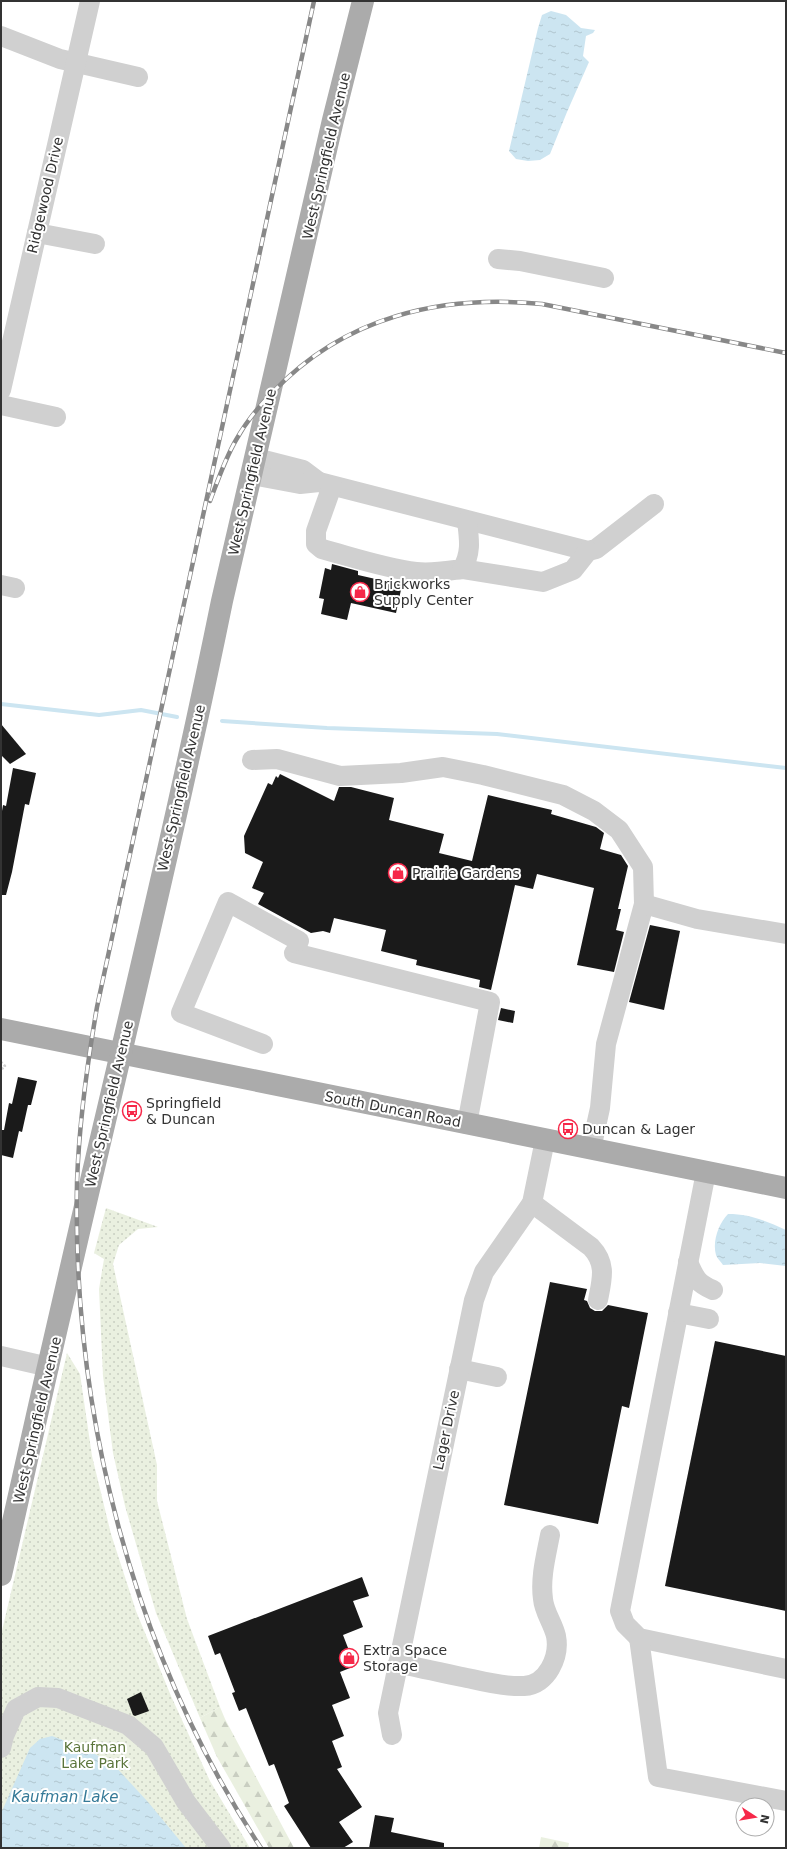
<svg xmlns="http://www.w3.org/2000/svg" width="787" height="1849" font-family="'DejaVu Sans',sans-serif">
<defs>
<pattern id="grass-dots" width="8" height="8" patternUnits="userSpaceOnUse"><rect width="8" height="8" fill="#eaf0e0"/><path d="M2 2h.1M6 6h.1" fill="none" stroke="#c9cec1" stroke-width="1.8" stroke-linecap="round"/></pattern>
<pattern id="forest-firs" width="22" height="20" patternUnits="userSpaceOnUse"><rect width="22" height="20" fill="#eaf0e0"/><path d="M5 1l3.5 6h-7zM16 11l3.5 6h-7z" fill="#c9cec1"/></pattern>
<pattern id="water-ripples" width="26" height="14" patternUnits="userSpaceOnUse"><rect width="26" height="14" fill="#cce5f1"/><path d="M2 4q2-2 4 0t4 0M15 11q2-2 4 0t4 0" fill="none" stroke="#b0c5cf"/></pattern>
</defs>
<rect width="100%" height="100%" fill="#fff"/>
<g fill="url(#grass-dots)">
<path d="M106,1208L158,1227L138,1229L119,1245L113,1264L157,1465V1501L187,1619L220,1707L200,1718L156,1613L125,1506L113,1453L103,1376L99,1289L104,1259L94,1253Z"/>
<path d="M67,1353L80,1374L92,1456L111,1534L136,1611L171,1696L210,1781L250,1848H1V1635Z"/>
</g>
<g fill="url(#forest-firs)">
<path d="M220,1707L225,1719L294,1848H269L217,1757L200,1718Z"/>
<path d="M541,1837L569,1843L568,1848H539Z"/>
</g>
<g fill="url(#water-ripples)">
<path d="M551,11L566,15L581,28L595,30L593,33L586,36L583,56L589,62L567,112L550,154L540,160L528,161L516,159L509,151L538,28L542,15Z"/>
<path d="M728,1214C750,1214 766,1221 786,1230V1266L760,1263L723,1265C721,1262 717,1258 716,1255C712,1241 719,1223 728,1214Z"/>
<path d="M52,1736L84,1748L113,1764L148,1802L186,1848H1L2,1811L30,1748L40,1739Z"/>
</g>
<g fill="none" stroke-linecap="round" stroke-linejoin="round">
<g stroke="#cce5f1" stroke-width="4">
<path d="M1,704L99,715L141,710L177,717"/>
<path d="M222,721L327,728L497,734L786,768"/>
</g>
</g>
<g fill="#1a1a1a">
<path d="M332,564L358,571V575L402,585L396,613L351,603L347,620L321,614L324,599L319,598L325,568L331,570Z"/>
<path d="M1,724L26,754L10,764L1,755Z"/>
<path d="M13,768L36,773L29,805L25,804L12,872L6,895H1V817L3,805L6,806Z"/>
<path d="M280,774L334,801L339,787H351L394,798L389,820L444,834L439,853L472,861L488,795L552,810L551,814L596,827L604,833L600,849L621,855L628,866L618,909H621L616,930L624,932L614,972L577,965L594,888L537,874L533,889L515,885L491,990L479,987L480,980L416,965L417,960L381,951L386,930L334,918L330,933L323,931L311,933L258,904L264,893L252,888L263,862L245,853L244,836L268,783L272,785L276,776L278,778Z"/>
<path d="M650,925L680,931L664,1010L629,1002Z"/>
<path d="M501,1008L515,1011L513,1023L498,1020Z"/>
<path d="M18,1077L37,1081L31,1105H28L22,1132L19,1131L13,1158L1,1155V1130H4L9,1103L12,1104Z"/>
<path d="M550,1282L587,1289L584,1300L587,1301L590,1308L595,1311H602L608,1305L648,1313L629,1408L622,1406L598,1524L504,1505Z"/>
<path d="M715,1341L786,1356V1611L665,1586Z"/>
<path d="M362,1577L369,1596L353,1601L363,1627L343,1635L355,1666L340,1672L350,1698L332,1705L344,1736L332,1741L342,1767L337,1769L362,1807L339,1822L353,1842L343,1848H311L284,1806L289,1803L274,1764L269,1766L246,1708L239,1711L232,1693L235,1692L220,1653L215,1655L208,1636Z"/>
<path d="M141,1692L149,1711L135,1716L133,1715L127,1699Z"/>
<path d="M375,1815L394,1818L391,1832L444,1843V1848H369Z"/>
</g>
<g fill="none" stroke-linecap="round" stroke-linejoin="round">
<path stroke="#d0d0d0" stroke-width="2.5" stroke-dasharray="2 2" stroke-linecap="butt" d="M1,1062L5,1066L1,1070"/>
<g stroke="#d0d0d0" stroke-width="20">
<path d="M1,36L60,59L138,77"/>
<path d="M37,233L95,244"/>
<path d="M498,259L520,261L604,278"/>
<path d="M1,390L90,1"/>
<path d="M1,405L56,417"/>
<path d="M256,458L303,470L319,482"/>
<path d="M252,475L300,484L319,482L588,551L596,549L654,504"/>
<path d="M332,486L316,531V544L322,549C352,557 384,568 416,572C431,574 447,571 462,569C472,553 469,538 467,521"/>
<path d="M462,569L543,582L573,570L588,551"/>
<path d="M1,585L15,588"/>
<path d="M252,760L277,759L340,776L401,773L443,767L483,775L563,795L594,811L619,830L643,867L644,904L606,1044L600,1108L591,1149"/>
<path d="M644,904L697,919L786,934"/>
<path d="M294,953L490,1002L467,1124"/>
<path d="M263,1044L181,1013L228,902L299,941"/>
<path d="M706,1172L620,1611L625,1624L639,1638L786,1669"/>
<path d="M532,1203L591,1247C607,1264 602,1279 598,1300"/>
<path d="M688,1262C695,1278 697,1283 713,1290"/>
<path d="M678,1313L709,1319"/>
<path d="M1,1356L49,1367"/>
<path d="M459,1369L497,1377"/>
<path d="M639,1638L658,1777L786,1801"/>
<path d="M398,1663C423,1669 448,1674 472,1679C489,1683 507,1687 524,1686C547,1685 560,1657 556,1636C553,1623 544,1612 543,1599C540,1578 546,1556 550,1535"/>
<path d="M392,1735L388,1713L474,1300L484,1272L532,1203L545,1140"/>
<path d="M1,1748L4,1736L16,1709L38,1697L58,1698L128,1725L154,1747L186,1802L221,1848"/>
</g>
<g stroke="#ababab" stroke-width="22">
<path d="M1,1029L786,1188"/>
<path d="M1,1575C27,1461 52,1346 79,1232C128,1022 179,812 222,601L333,120L363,1"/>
</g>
<g stroke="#888" stroke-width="4.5">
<g id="rail">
<path d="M210,501C218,480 225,459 236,440C246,422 259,406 273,392C344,317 441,294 542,304L786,353"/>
<path d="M261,1848C133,1653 72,1414 77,1182C79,1123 87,1065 97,1007L314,1"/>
</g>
</g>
<use href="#rail" stroke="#fff" stroke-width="3" stroke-dasharray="9" stroke-linecap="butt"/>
</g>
<defs>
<g id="shop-ring" transform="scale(1)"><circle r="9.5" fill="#fff" stroke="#f62849" stroke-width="1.5"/><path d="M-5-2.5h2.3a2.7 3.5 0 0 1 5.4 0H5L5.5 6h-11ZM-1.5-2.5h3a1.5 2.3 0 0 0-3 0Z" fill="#f62849"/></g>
<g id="bus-ring" transform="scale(1)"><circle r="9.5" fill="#fff" stroke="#f62849" stroke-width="1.5"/><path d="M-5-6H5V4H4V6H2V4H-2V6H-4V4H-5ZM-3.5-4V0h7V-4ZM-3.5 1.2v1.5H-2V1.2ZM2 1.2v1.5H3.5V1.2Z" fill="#f62849"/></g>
</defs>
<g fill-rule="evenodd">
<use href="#shop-ring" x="360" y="592"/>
<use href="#shop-ring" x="398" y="873"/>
<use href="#bus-ring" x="132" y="1111"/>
<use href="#bus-ring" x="568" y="1129"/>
<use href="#shop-ring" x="349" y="1658"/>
</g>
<g text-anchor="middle" stroke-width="4" stroke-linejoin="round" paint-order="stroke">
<g font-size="14" fill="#333" stroke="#fff">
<text transform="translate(326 156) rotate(-77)" y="5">West Springfield Avenue</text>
<text transform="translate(45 195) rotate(-77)" y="5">Ridgewood Drive</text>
<text transform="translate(252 472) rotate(-77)" y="5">West Springfield Avenue</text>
<text transform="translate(181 788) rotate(-77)" y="5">West Springfield Avenue</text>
<text transform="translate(109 1104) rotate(-77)" y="5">West Springfield Avenue</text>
<text transform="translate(393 1109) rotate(11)" y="5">South Duncan Road</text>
<text transform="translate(37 1420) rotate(-77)" y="5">West Springfield Avenue</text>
<text transform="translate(446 1430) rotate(-78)" y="5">Lager Drive</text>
</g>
<g font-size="14" fill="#333" stroke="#fff" text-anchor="start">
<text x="374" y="589">Brickworks<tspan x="374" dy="16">Supply Center</tspan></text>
<text x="412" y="878">Prairie Gardens</text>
<text x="146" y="1108">Springfield<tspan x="146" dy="16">&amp; Duncan</tspan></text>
<text x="582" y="1134">Duncan &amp; Lager</text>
<text x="363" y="1655">Extra Space<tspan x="363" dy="16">Storage</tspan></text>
</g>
<g font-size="14" fill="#5a743a" stroke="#fff">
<text x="95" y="1752">Kaufman<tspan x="95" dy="16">Lake Park</tspan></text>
</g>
<g font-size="15" font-style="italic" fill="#357a98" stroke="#fff">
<text x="65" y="1802">Kaufman Lake</text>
</g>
</g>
<rect width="787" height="1849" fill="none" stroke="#333333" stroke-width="4"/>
<g transform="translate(755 1817) rotate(102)"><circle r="19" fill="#ffffff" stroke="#adadad"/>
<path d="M0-3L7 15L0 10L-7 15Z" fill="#f62849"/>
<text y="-6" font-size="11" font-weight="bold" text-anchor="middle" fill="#333333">N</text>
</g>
</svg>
